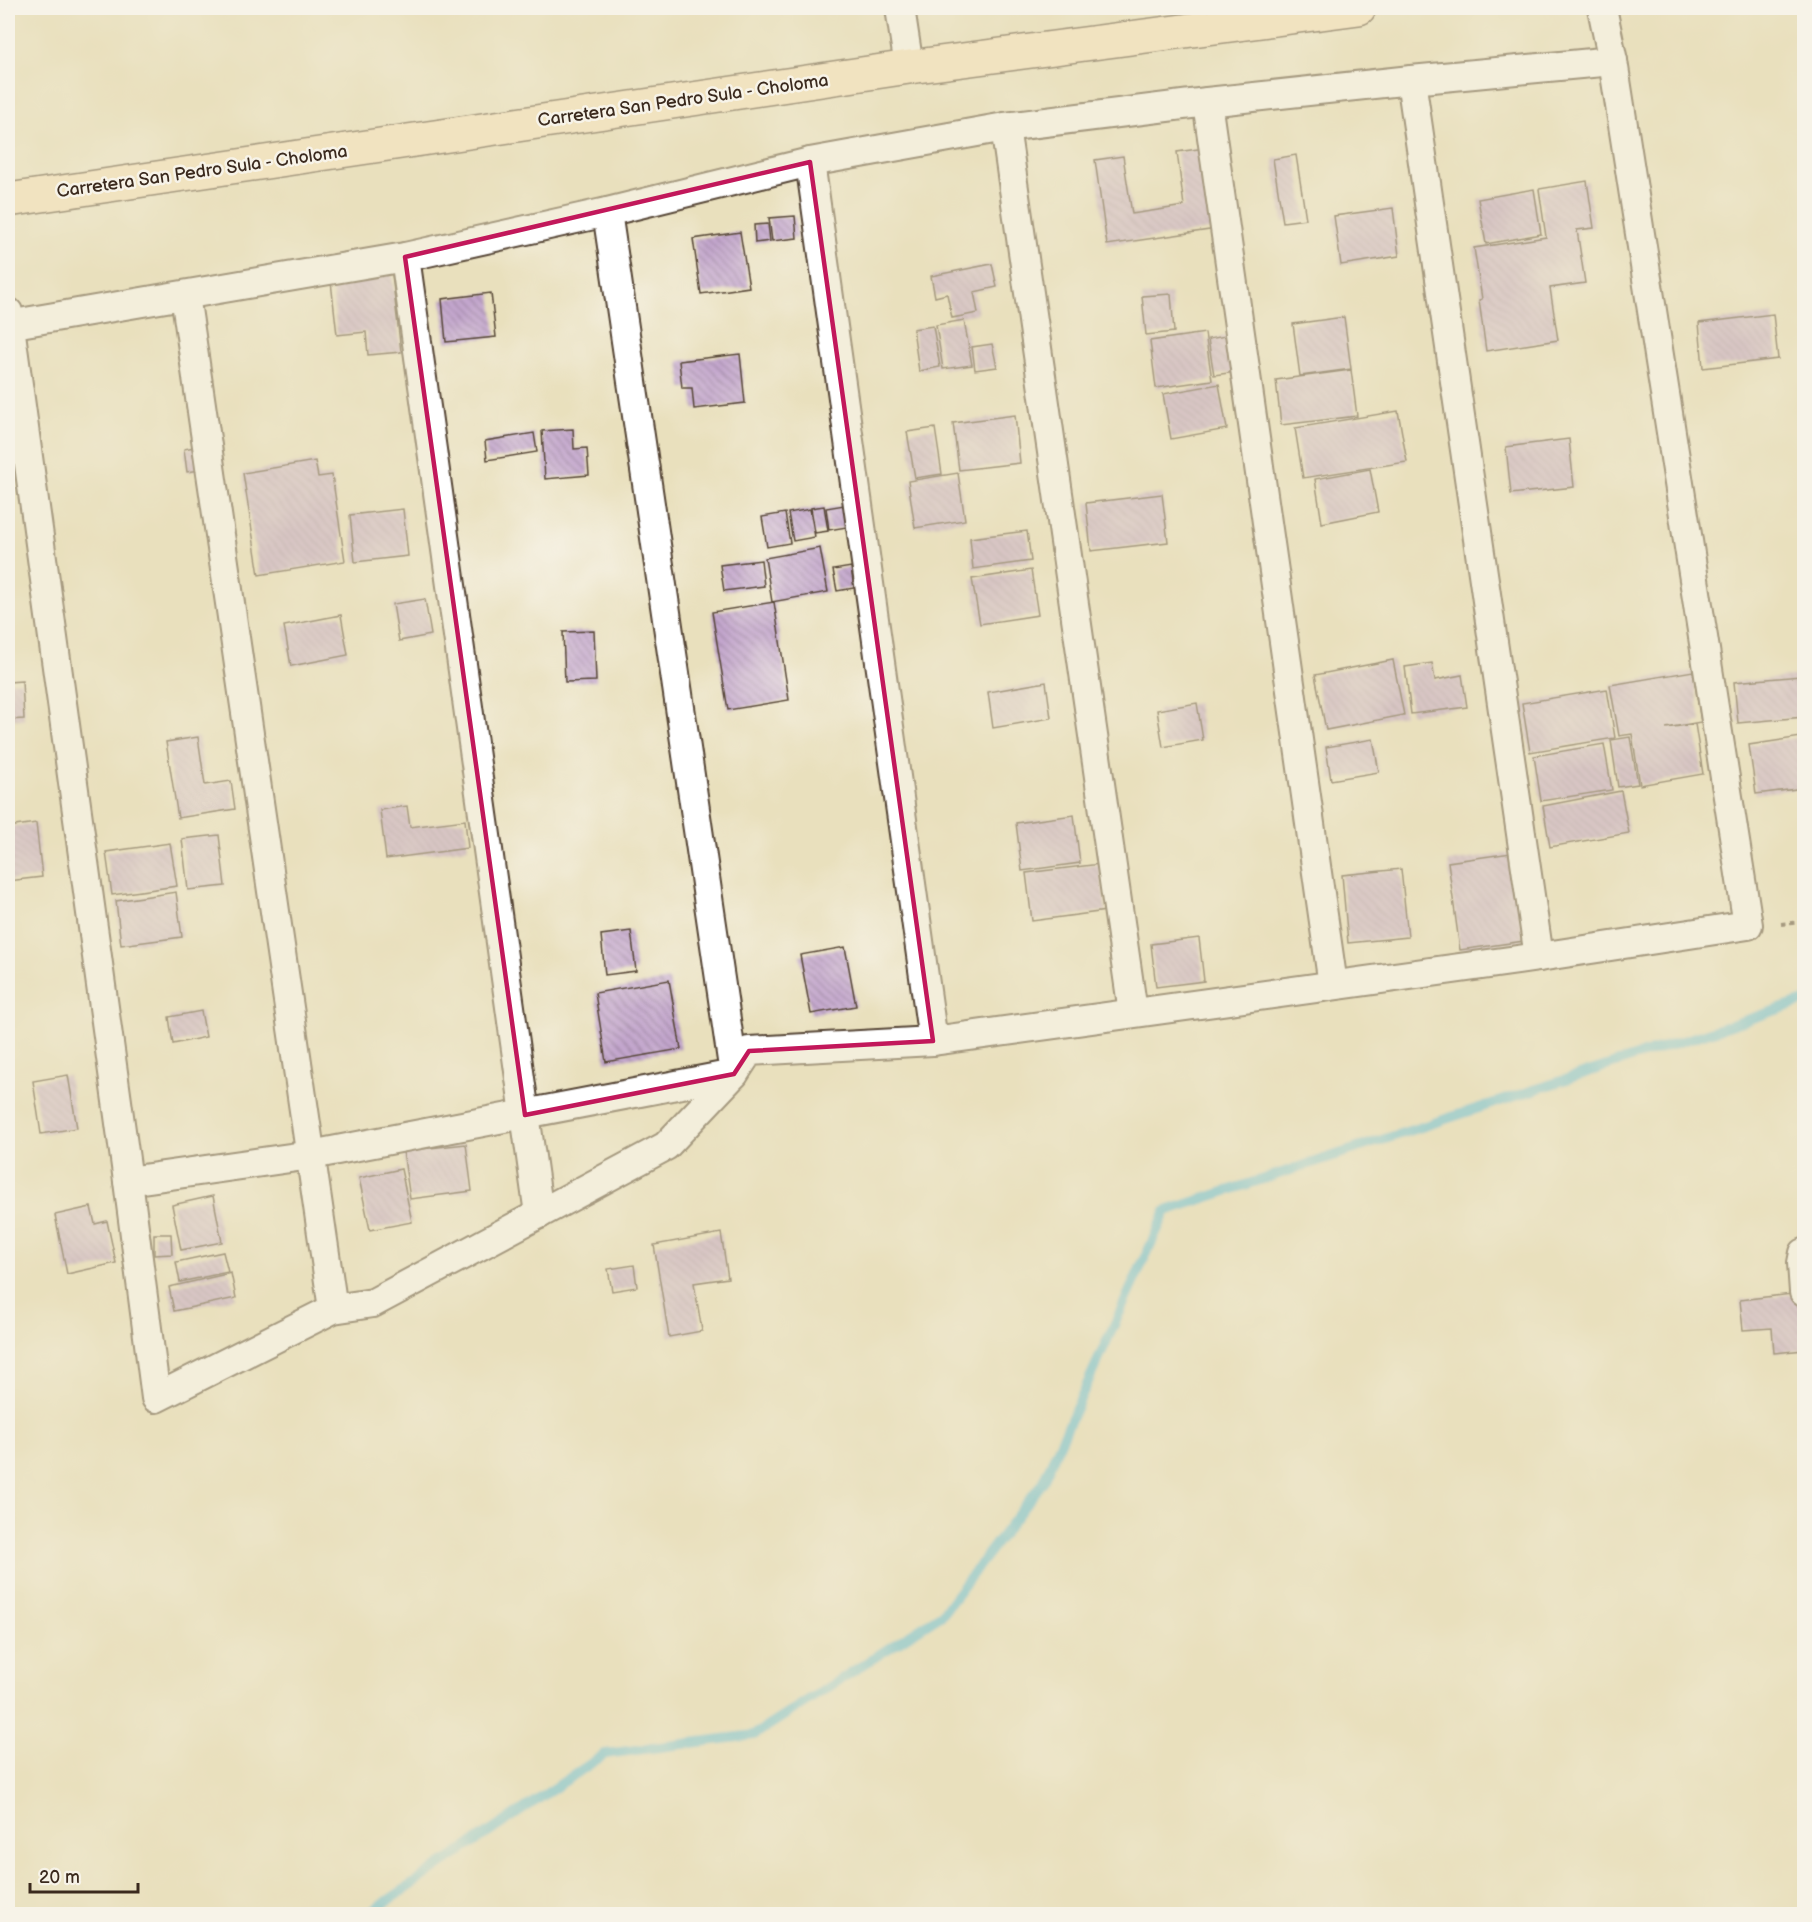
<svg xmlns="http://www.w3.org/2000/svg" width="1812" height="1922" font-family="'Balsamiq Sans',sans-serif">
<defs>
<pattern id="building-back-hatch" width="6" height="6" patternUnits="userSpaceOnUse" patternTransform="scale(1.5)"><rect width="6" height="6" fill="#c3a6cd"/><path d="M-1 5l2 2M0 0l6 6M5-1l2 2" fill="none" stroke="#a087a6"/></pattern>
</defs>
<rect width="100%" height="100%" fill="#f7f3e8"/>
<filter id="ink" filterUnits="userSpaceOnUse"><feTurbulence type="fractalNoise" baseFrequency=".0167" numOctaves="2"/><feDisplacementMap in="SourceGraphic" scale="12" xChannelSelector="R" yChannelSelector="G"/><feConvolveMatrix kernelMatrix="1 2 1 2 8 2 1 2 1" color-interpolation-filters="sRGB"/></filter>
<filter id="wash" filterUnits="userSpaceOnUse"><feTurbulence type="fractalNoise" baseFrequency=".008" numOctaves="4" result="noise"/><feDisplacementMap in="SourceGraphic" scale="24" xChannelSelector="R" yChannelSelector="G"/><feGaussianBlur stdDeviation="1.35" result="paint"/><feColorMatrix in="noise" values="0 0 0 0 0 0 0 0 0 0 0 0 0 0 0 0 0 1.4 0 .05"/><feComposite in="paint" operator="in"/></filter>
<g filter="url(#wash)">
<rect width="100%" height="100%" fill="#e9e0bd"/>
<g fill="none" stroke-linecap="round" stroke-linejoin="round">
<path stroke="#5ebedc" stroke-width="10" d="M368,1914L605,1754L754,1735L942,1614L1042,1483L1166,1211L1804,1001"/>
</g>
<g id="blocks">
<g fill="url(#building-back-hatch)">
<path d="M1205,148L1216,229L1107,245L1095,160L1123,156L1132,214L1184,206L1177,152Z"/>
<path d="M1296,155L1306,219L1283,222L1273,159Z"/>
<path d="M1587,181L1594,228L1577,230L1585,283L1550,288L1558,340L1486,351L1479,300L1482,299L1474,248L1546,237L1539,189Z"/>
<path d="M1534,189L1541,234L1486,244L1478,199Z"/>
<path d="M1393,208L1399,256L1341,265L1334,216Z"/>
<path d="M795,216L797,238L772,241L769,218Z"/>
<path d="M768,224L770,241L755,243L754,225Z"/>
<path d="M740,232L749,287L701,294L693,239Z"/>
<path d="M992,264L997,287L974,292L978,313L952,318L947,294L935,297L931,276Z"/>
<path d="M391,266L401,352L368,355L366,332L337,335L330,273Z"/>
<path d="M491,293L496,337L446,342L442,299Z"/>
<path d="M1171,294L1174,332L1146,335L1142,296Z"/>
<path d="M1773,314L1778,359L1703,368L1699,323Z"/>
<path d="M1344,317L1351,369L1300,376L1293,324Z"/>
<path d="M964,320L972,365L943,369L936,325Z"/>
<path d="M933,326L940,367L919,371L913,329Z"/>
<path d="M1205,333L1212,380L1156,388L1150,341Z"/>
<path d="M1231,335L1236,372L1214,375L1208,339Z"/>
<path d="M992,344L997,367L975,370L972,347Z"/>
<path d="M740,354L745,403L694,409L692,388H682L679,361Z"/>
<path d="M1351,370L1357,416L1281,425L1276,380Z"/>
<path d="M1219,384L1227,429L1171,439L1163,394Z"/>
<path d="M1398,411L1407,462L1303,478L1295,428Z"/>
<path d="M1015,415L1020,463L959,470L953,423Z"/>
<path d="M935,428L942,474L915,478L907,432Z"/>
<path d="M573,429L574,449L587,448L589,475L545,479L542,431Z"/>
<path d="M534,433L537,452L487,460L485,441Z"/>
<path d="M1569,439L1574,487L1511,494L1506,447Z"/>
<path d="M204,445L207,469L187,472L184,449Z"/>
<path d="M315,461L318,477L332,475L345,561L259,575L243,473Z"/>
<path d="M1370,469L1378,512L1322,523L1315,479Z"/>
<path d="M958,473L965,520L915,528L908,481Z"/>
<path d="M1162,494L1168,542L1091,551L1086,503Z"/>
<path d="M844,505L847,527L829,530L826,508Z"/>
<path d="M824,506L828,531L815,533L811,508Z"/>
<path d="M403,509L408,556L355,562L350,515Z"/>
<path d="M810,509L815,537L793,541L788,513Z"/>
<path d="M785,513L790,543L767,547L762,517Z"/>
<path d="M1027,531L1031,561L973,569L970,538Z"/>
<path d="M820,548L828,592L772,602L765,558Z"/>
<path d="M761,560L764,586L724,591L720,565Z"/>
<path d="M851,567L854,588L837,591L833,570Z"/>
<path d="M1031,570L1038,615L980,624L972,579Z"/>
<path d="M425,599L431,635L399,641L393,604Z"/>
<path d="M774,602L789,700L728,710L712,612Z"/>
<path d="M341,615L348,655L291,666L284,626Z"/>
<path d="M594,631L596,681L565,682L563,632Z"/>
<path d="M1393,660L1404,715L1326,730L1315,675Z"/>
<path d="M1432,663L1435,680L1462,675L1467,707L1411,714L1405,667Z"/>
<path d="M1693,671L1701,722L1666,728L1695,724L1703,774L1640,785L1632,734L1619,736L1610,685Z"/>
<path d="M1800,676L1804,717L1738,723L1734,682Z"/>
<path d="M22,681L24,719L8,720V682Z"/>
<path d="M1046,682L1051,718L993,728L988,692Z"/>
<path d="M1607,689L1615,738L1530,752L1522,703Z"/>
<path d="M1197,703L1203,740L1163,747L1157,710Z"/>
<path d="M198,737L205,785L231,781L235,809L178,818L166,742Z"/>
<path d="M1630,737L1638,784L1618,787L1611,740Z"/>
<path d="M1801,737L1804,760V788L1756,794L1749,745Z"/>
<path d="M1373,739L1379,772L1331,780L1326,747Z"/>
<path d="M1604,744L1612,790L1541,801L1534,756Z"/>
<path d="M1621,791L1629,833L1550,847L1543,806Z"/>
<path d="M407,806L410,827L465,820L468,848L386,859L380,810Z"/>
<path d="M1074,815L1080,863L1022,871L1016,823Z"/>
<path d="M36,823L42,877L8,881V827Z"/>
<path d="M219,835L225,886L188,890L182,839Z"/>
<path d="M170,843L177,886L112,895L106,852Z"/>
<path d="M1511,853L1524,941L1460,950L1448,862Z"/>
<path d="M1100,864L1106,911L1032,921L1026,873Z"/>
<path d="M1401,869L1408,937L1348,943L1342,875Z"/>
<path d="M176,892L182,937L121,945L116,901Z"/>
<path d="M631,931L636,971L605,975L601,935Z"/>
<path d="M1199,938L1204,981L1156,987L1151,944Z"/>
<path d="M845,947L856,1006L811,1014L800,955Z"/>
<path d="M669,980L681,1049L606,1062L595,993Z"/>
<path d="M201,1011L206,1037L173,1044L169,1017Z"/>
<path d="M68,1075L77,1128L41,1134L33,1081Z"/>
<path d="M466,1144L472,1191L410,1199L403,1151Z"/>
<path d="M401,1169L412,1222L370,1230L359,1178Z"/>
<path d="M213,1196L222,1242L181,1250L172,1205Z"/>
<path d="M91,1207L95,1224L107,1221L116,1263L67,1274L55,1215Z"/>
<path d="M721,1233L728,1278L694,1283L702,1331L669,1337L654,1245Z"/>
<path d="M154,1234H171L172,1254L154,1255Z"/>
<path d="M223,1252L228,1272L180,1282L176,1262Z"/>
<path d="M634,1265L637,1287L612,1291L608,1269Z"/>
<path d="M231,1273L236,1298L174,1311L169,1287Z"/>
<path d="M1800,1293L1804,1350L1774,1353L1772,1328L1743,1330L1740,1300Z"/>
</g>
</g>
</g>
<g filter="url(#ink)">
<use href="#blocks" fill-opacity="0" stroke="#554536" stroke-width="1.5"/>
<g fill="none" stroke-linecap="round" stroke-linejoin="round">
<g stroke="#554536" stroke-width="32">
<g id="minor">
<path d="M900,8L909,67"/>
<path d="M1411,80L1539,957"/>
<path d="M1207,102L1333,985"/>
<path d="M1005,127L1133,1012"/>
<path d="M810,162L933,1041"/>
<path d="M405,257L539,1214"/>
<path d="M185,295L333,1309"/>
<path d="M8,312L128,1181L156,1398L333,1309L373,1303L666,1146L734,1074L749,1051L933,1041L1539,957L1748,925L1613,61L1602,8"/>
<path d="M8,325L405,257L607,212L810,162L1005,127L1207,102L1411,80L1613,61"/>
<path d="M128,1181L311,1155L734,1074L607,212"/>
<path d="M1804,1253L1802,1263L1804,1292"/>
</g>
</g>
<g stroke="#554536" stroke-width="36">
<path id="secondary" d="M8,200L909,67L1359,8"/>
</g>
<path stroke="#554536" stroke-width="4" stroke-dasharray="4.5 4.5" stroke-linecap="butt" d="M1781,924L1804,922"/>
<use href="#minor" stroke="#fff" stroke-width="28"/>
<use href="#secondary" stroke="#fbe6c4" stroke-width="33"/>
</g>
</g>
<path d="M0 0H1812V1922H0ZM810,162L933,1041L749,1051L734,1074L525,1115L405,257Z" fill="#e9e0bd" fill-opacity=".55" fill-rule="evenodd"/>
<path fill="none" stroke="#c2185b" stroke-width="4.5" stroke-linejoin="round" d="M810,162L933,1041L749,1051L734,1074L525,1115L405,257Z"/>
<g text-anchor="middle" stroke-width="5" stroke-linejoin="round" paint-order="stroke">
<g font-size="18" fill="#3b2a1e" stroke="#f7f3e8">
<text transform="translate(683 100) rotate(-8)" y="6">Carretera San Pedro Sula - Choloma</text>
<text transform="translate(202 171) rotate(-8)" y="6">Carretera San Pedro Sula - Choloma</text>
</g>
</g>
<rect width="1812" height="1922" fill="none" stroke="#f7f3e8" stroke-width="30"/>
<path d="M30 1883v9h108v-9" fill="none" stroke="#3b2a1e" stroke-width="3"/>
<text x="39" y="1883" font-size="18" fill="#3b2a1e" stroke="#f7f3e8" stroke-width="4.5" paint-order="stroke">20 m</text>
</svg>
